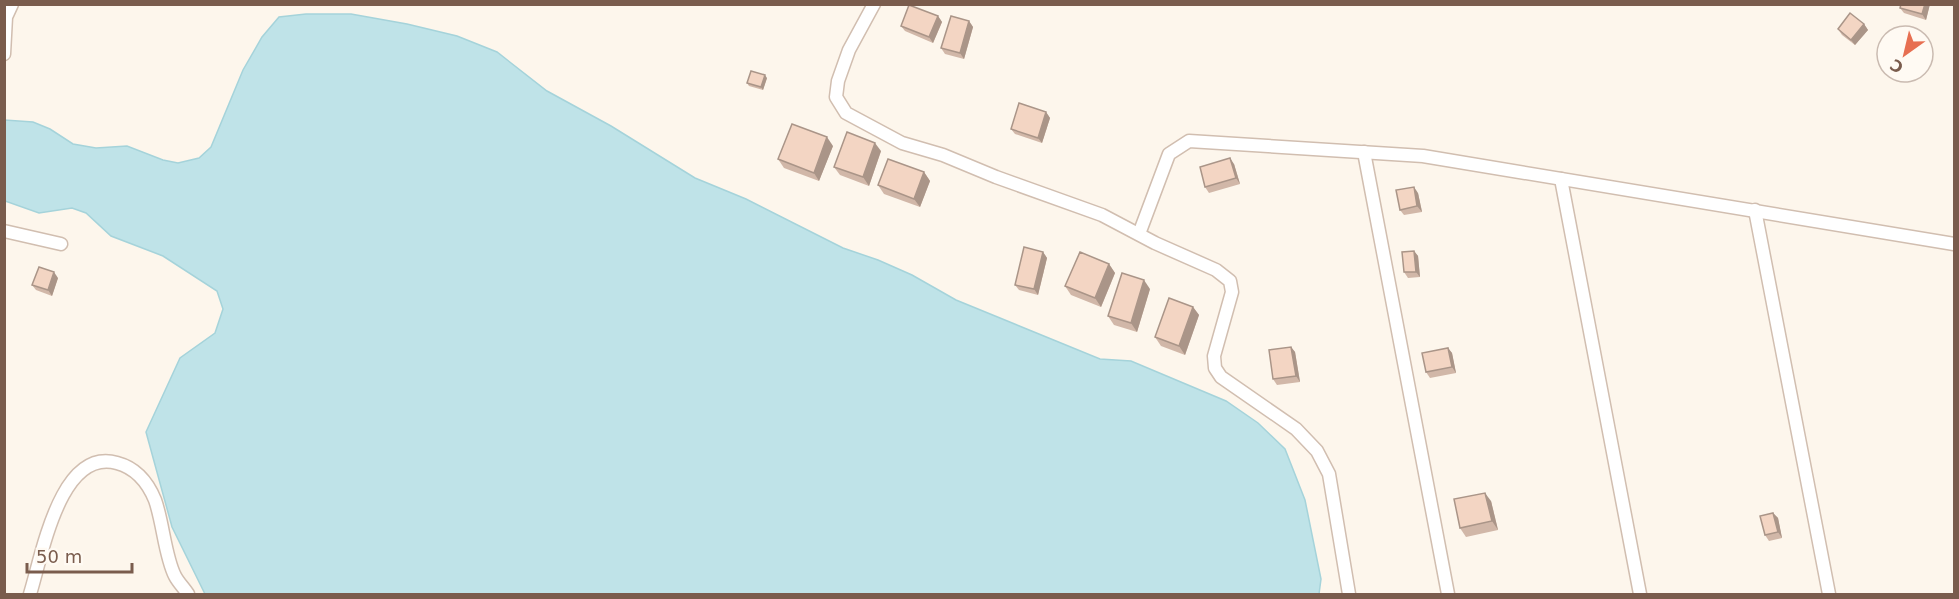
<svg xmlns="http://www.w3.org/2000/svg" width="1959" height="599" font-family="'DejaVu Sans',sans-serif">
<rect width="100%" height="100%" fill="#fdf6ec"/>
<path fill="#bfe3e8" stroke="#a5d3da" stroke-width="1.5" d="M306,14H351L407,24L457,36L497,52L547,91L611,126L695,178L746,199L843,248L878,260L912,275L956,300L1100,359L1131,361L1226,401L1258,423L1285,449L1305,500L1321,579L1319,594H205L172,527L146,432L180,358L215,333L223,309L217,291L163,256L111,236L86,213L72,208L39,213L5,201V120L33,122L50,129L73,144L96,148L127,146L163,160L178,163L199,158L211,147L243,70L262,37L279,17Z"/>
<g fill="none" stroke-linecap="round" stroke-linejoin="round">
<g stroke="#d1beb0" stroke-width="15">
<g id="street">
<path d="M874,4L849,50L838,81L836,97L846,113L902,143L943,155L996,177L1102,215L1155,243L1216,270L1230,281L1232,292L1214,356L1215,368L1221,377L1296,429L1317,451L1329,474L1349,594"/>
<path d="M4,54L6,17L12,4"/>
<path d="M1364,152L1448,594"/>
<path d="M1561,179L1640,594"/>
<path d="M1755,210L1829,594"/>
<path d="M4,231L61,244"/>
<path d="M1139,234L1169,154L1189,141L1423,156L1954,244"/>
<path d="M30,594C42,556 60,447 117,463C136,468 148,483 155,500C163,522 165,557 175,576C178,582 184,588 188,594"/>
</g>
</g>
<use href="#street" stroke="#fff" stroke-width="12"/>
</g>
<g fill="#d1b7a8">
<path d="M1901,4H1930L1926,20L1904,13L1900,8Z"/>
<path d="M938,16L942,22L933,43L905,31L901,26Z"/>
<path d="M969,21L973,27L964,59L945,54L941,48Z"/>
<path d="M1864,24L1868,30L1855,45L1842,35L1838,29Z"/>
<path d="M767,78L763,90L749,86L747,83Z"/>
<path d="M1046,112L1050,118L1042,143L1015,134L1011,129Z"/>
<path d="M833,146L819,181L784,168L778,159Z"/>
<path d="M881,151L869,186L840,175L834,167Z"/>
<path d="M1234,164L1240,184L1209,193L1205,187Z"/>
<path d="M924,172L930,181L920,207L884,194L878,185Z"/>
<path d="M1418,193L1422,212L1404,215L1400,210Z"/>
<path d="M1414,251L1418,256L1420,277L1408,278L1404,272Z"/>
<path d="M1043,252L1047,258L1038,295L1019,290L1015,285Z"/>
<path d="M1109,264L1115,273L1101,307L1071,295L1065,286Z"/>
<path d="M58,278L52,296L36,290L32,285Z"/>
<path d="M1150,289L1137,332L1114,325L1108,316Z"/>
<path d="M1193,307L1199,315L1185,355L1161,346L1155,337Z"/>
<path d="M1291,347L1295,352L1300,382L1277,385L1273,379Z"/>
<path d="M1448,348L1452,353L1456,373L1430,378L1426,372Z"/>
<path d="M1491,501L1498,530L1466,537L1460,528Z"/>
<path d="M1773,513L1778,518L1782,538L1769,541L1765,535Z"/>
</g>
<g fill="#aa9588">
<path d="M1925,4H1930L1926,20L1922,14Z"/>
<path d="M938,16L942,22L933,43L929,37Z"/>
<path d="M969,21L973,27L964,59L960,53Z"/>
<path d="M1864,24L1868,30L1855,45L1851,40Z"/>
<path d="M765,75L767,78L763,90L761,87Z"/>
<path d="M1046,112L1050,118L1042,143L1038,138Z"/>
<path d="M827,137L833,146L819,181L814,173Z"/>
<path d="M875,143L881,151L869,186L863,177Z"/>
<path d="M1230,158L1234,164L1240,184L1236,178Z"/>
<path d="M924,172L930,181L920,207L914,199Z"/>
<path d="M1414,187L1418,193L1422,212L1417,206Z"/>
<path d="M1414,251L1418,256L1420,277L1416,272Z"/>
<path d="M1043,252L1047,258L1038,295L1034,289Z"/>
<path d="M1109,264L1115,273L1101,307L1095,298Z"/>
<path d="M54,272L58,278L52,296L48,290Z"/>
<path d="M1144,280L1150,289L1137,332L1131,323Z"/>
<path d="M1193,307L1199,315L1185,355L1179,346Z"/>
<path d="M1291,347L1295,352L1300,382L1296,376Z"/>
<path d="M1448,348L1452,353L1456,373L1452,367Z"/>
<path d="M1485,493L1491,501L1498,530L1492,521Z"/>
<path d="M1773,513L1778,518L1782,538L1778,532Z"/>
</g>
<g fill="#f3d5c3" stroke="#aa9588" stroke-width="1.5">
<path d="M1901,4H1925L1922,14L1900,8Z"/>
<path d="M909,5L938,16L929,37L901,26Z"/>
<path d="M1850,13L1864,24L1851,40L1838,29Z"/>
<path d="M951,16L969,21L960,53L941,48Z"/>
<path d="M751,71L765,75L761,87L747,83Z"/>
<path d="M1019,103L1046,112L1038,138L1011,129Z"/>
<path d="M792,124L827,137L814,173L778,159Z"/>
<path d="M847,132L875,143L863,177L834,167Z"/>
<path d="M1230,158L1236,178L1205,187L1200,167Z"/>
<path d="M888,159L924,172L914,199L878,185Z"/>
<path d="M1414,187L1417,206L1400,210L1396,190Z"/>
<path d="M1024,247L1043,252L1034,289L1015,285Z"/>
<path d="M1414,251L1416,272H1404L1402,252Z"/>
<path d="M1080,252L1109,264L1095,298L1065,286Z"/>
<path d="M39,267L54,272L48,290L32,285Z"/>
<path d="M1122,273L1144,280L1131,323L1108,316Z"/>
<path d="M1169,298L1193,307L1179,346L1155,337Z"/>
<path d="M1291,347L1296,376L1273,379L1269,350Z"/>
<path d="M1448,348L1452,367L1426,372L1422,353Z"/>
<path d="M1485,493L1492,521L1460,528L1454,499Z"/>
<path d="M1773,513L1778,532L1765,535L1760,516Z"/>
</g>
<rect width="1959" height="599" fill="none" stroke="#7a5c4d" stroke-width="12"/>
<g transform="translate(1905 54) rotate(214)"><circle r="28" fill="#fffaf3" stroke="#cabbb1" stroke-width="1.5"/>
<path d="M0-4.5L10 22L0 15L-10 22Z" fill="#e76f51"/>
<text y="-9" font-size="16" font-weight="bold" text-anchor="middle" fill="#7a5c4d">С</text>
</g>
<path d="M27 563v9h105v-9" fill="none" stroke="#7a5c4d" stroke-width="3"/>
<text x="36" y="563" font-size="18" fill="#7a5c4d" stroke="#fffaf3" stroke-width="4.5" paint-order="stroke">50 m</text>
</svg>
